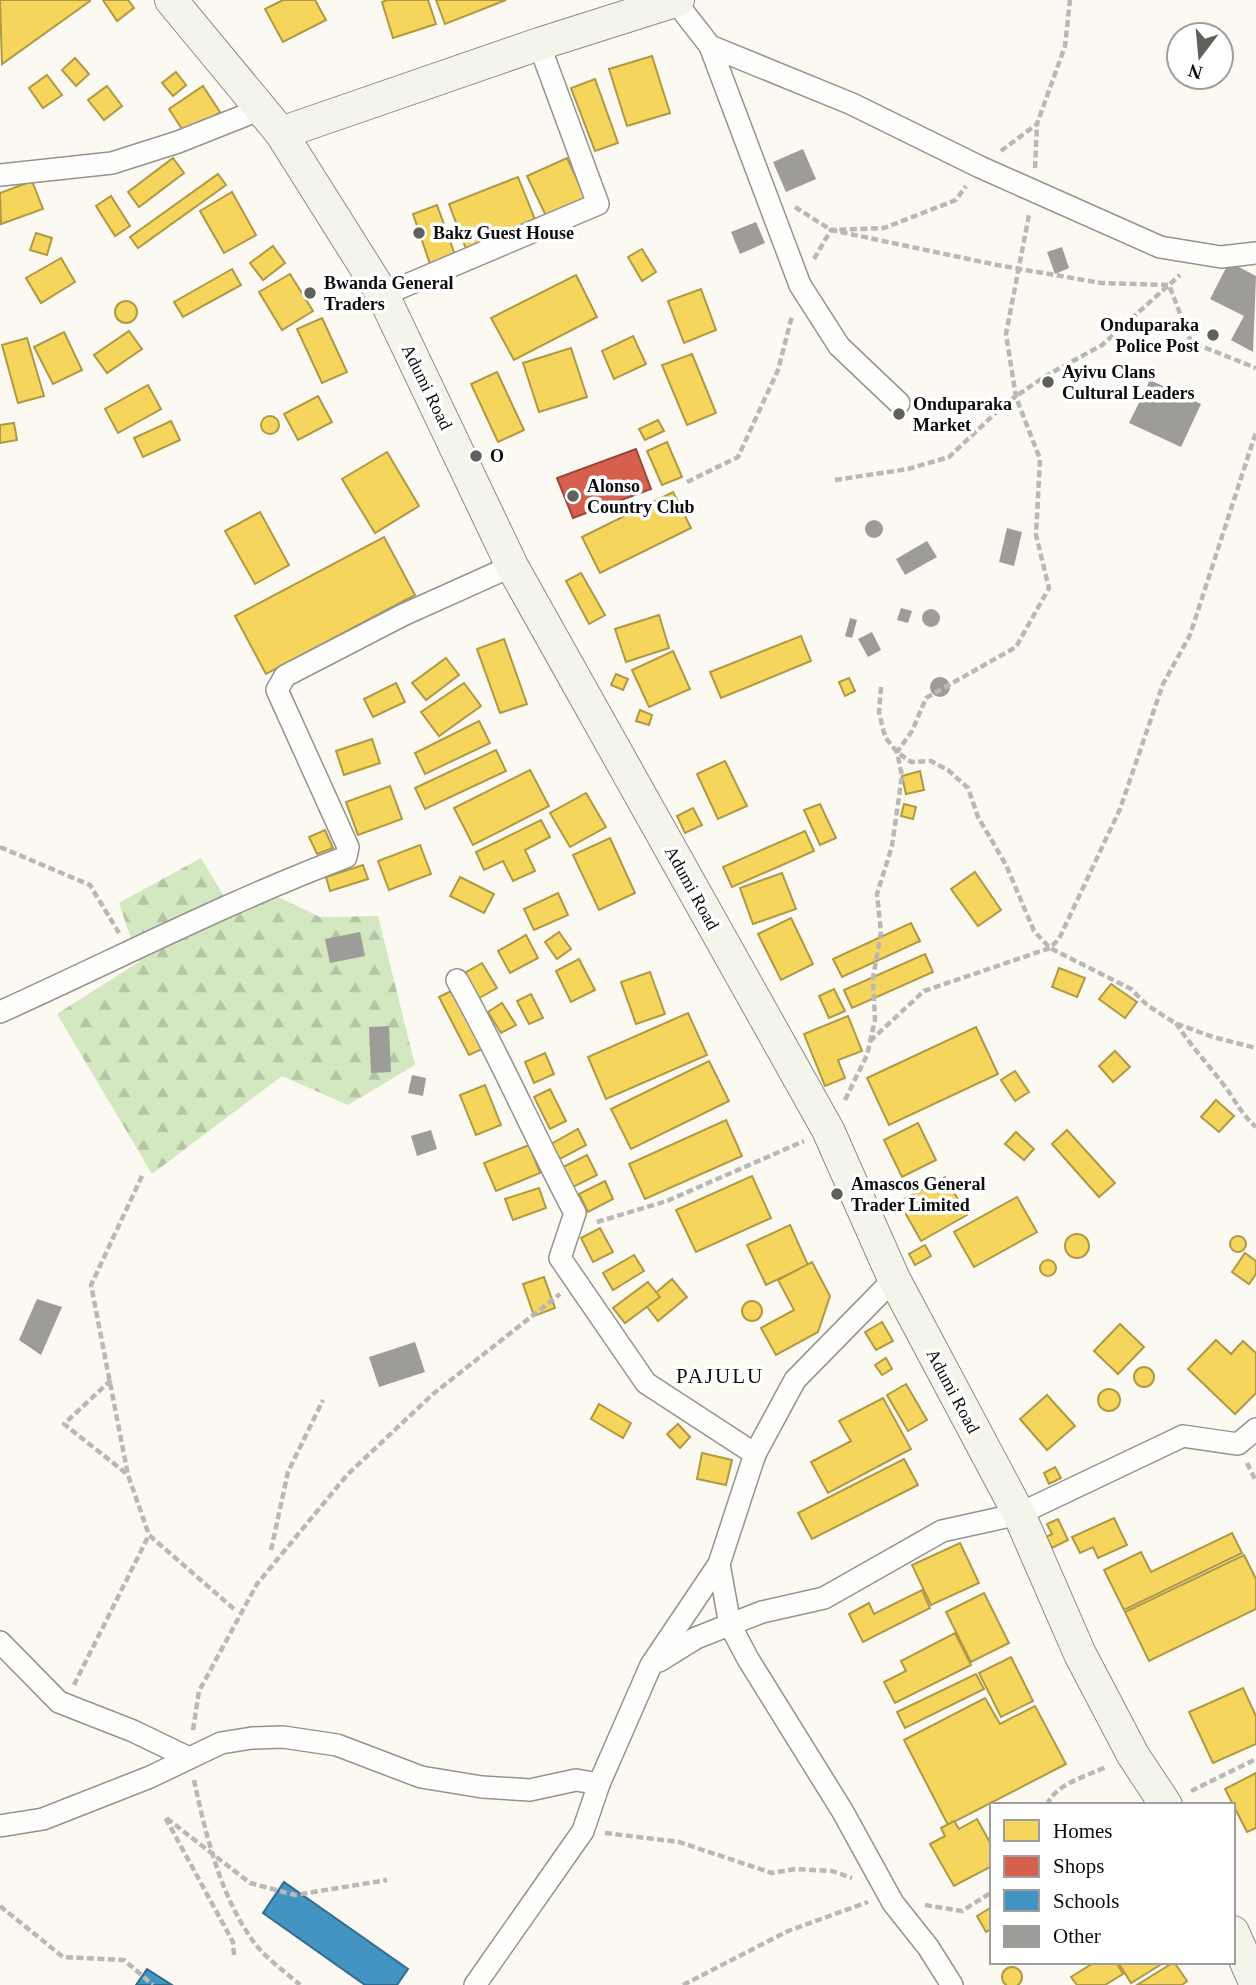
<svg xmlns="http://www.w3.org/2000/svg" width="1256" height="1985" font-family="Georgia,serif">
<defs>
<pattern id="forest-firs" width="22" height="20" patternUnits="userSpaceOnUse" patternTransform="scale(1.75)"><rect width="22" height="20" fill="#d3e7c0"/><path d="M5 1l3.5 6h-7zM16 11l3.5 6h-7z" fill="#b4c5a4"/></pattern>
</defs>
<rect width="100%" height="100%" fill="#fbf9f2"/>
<path fill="url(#forest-firs)" d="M201,858L225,898L278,897L320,917L378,916L415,1065L348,1105L282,1076L152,1174L57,1014L139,962L119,903Z"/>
<g fill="#f6d55c" stroke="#b09944" stroke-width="2">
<path d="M0,0H90V1L2,64Z"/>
<path d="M103,0H128L134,8L117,21Z"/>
<path d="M283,0H315L326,20L283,42L265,9Z"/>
<path d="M387,0H428L436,24L393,38L382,2Z"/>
<path d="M436,0H506L445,24Z"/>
<path d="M652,56L670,113L627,126L609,69Z"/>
<path d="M75,58L89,74L76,86L62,70Z"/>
<path d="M176,72L186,85L173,96L162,83Z"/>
<path d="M47,75L62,95L43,108L29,88Z"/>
<path d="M595,79L618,143L595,151L571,88Z"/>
<path d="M107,86L122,106L104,120L88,100Z"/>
<path d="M203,86L220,112L186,135L169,109Z"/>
<path d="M173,158L184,173L139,207L128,192Z"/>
<path d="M567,158L586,199L547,218L527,176Z"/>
<path d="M218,174L226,185L138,248L130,237Z"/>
<path d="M518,177L536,222L466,249L449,204Z"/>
<path d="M32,181L43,209L1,224L0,193Z"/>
<path d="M232,192L256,235L224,253L200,211Z"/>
<path d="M111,196L130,226L115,236L96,206Z"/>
<path d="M437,205L455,255L430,264L413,214Z"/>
<path d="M36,233L52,238L47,255L30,250Z"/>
<path d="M273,246L285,263L263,280L250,263Z"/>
<path d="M642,249L656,272L642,281L628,257Z"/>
<path d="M61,258L75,282L41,303L26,278Z"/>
<path d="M232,269L241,285L183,317L174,302Z"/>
<path d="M290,274L313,311L282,330L259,292Z"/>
<path d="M576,275L597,317L514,360L491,318Z"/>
<path d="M701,289L716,330L684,343L668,301Z"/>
<circle cx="126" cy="312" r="11"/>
<path d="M322,318L347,372L322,383L297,329Z"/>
<path d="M129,331L142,349L107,373L94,355Z"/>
<path d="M64,332L82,370L53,384L34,347Z"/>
<path d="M633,336L646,364L614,379L602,351Z"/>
<path d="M27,338L44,396L18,403L2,345Z"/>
<path d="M571,348L587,397L539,412L523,363Z"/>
<path d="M692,354L716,413L687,425L662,365Z"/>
<path d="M497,372L524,430L498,442L471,384Z"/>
<path d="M148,385L161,409L118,433L105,409Z"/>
<path d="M318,396L332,422L298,440L284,414Z"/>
<circle cx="270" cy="425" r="9"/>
<path d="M658,420L664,431L645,440L639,429Z"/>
<path d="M171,421L180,440L143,457L134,438Z"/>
<path d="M14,423L17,440L0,443V425Z"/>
<path d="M667,442L682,477L662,485L647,451Z"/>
<path d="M387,452L419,506L375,533L342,479Z"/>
<path d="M673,492L691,528L600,573L582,537Z"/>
<path d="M260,512L289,565L255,584L225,531Z"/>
<path d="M384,537L415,595L266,674L235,616Z"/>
<path d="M581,573L605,615L589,624L566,581Z"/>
<path d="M659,615L669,648L626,662L615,629Z"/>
<path d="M801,636L811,661L721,698L710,672Z"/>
<path d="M504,639L527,704L500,713L477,649Z"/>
<path d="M673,651L690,689L649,707L632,670Z"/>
<path d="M446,658L459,675L426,700L412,683Z"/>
<path d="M616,674L628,679L623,690L611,685Z"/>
<path d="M849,678L855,691L845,696L839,682Z"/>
<path d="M396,683L405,702L373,717L364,699Z"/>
<path d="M464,683L481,706L439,736L421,712Z"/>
<path d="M640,710L652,715L649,725L636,721Z"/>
<path d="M479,721L490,743L425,774L415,753Z"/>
<path d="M372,739L380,763L344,775L336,751Z"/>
<path d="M496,750L506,771L425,809L415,788Z"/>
<path d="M725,761L747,806L718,819L697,774Z"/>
<path d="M530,770L549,806L473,845L454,808Z"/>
<path d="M920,771L924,790L906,794L902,776Z"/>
<path d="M390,786L402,819L358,835L346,802Z"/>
<path d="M586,793L606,827L570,847L550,813Z"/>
<path d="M820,804L836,838L820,845L804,810Z"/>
<path d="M904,804L916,807L913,819L901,816Z"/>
<path d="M693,808L702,825L685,833L677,816Z"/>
<path d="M541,820L550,837L525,850L535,871L513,881L503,861L484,870L476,852Z"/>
<path d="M325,830L333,848L317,854L309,837Z"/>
<path d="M805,831L814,851L732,887L723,867Z"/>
<path d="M610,838L635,893L599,910L573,855Z"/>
<path d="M420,845L431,874L389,890L378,861Z"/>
<path d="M363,865L368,879L330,891L326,877Z"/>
<path d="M975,872L1001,910L978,926L951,889Z"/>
<path d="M782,873L796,909L753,924L740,888Z"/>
<path d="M460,877L494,894L484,913L450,896Z"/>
<path d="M558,893L568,915L534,930L524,909Z"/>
<path d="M791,918L813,964L781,980L758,934Z"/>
<path d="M911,923L920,941L842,977L833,959Z"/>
<path d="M559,932L571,949L557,959L545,942Z"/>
<path d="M526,935L538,958L510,973L498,951Z"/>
<path d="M925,954L933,972L852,1008L844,990Z"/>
<path d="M579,959L595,990L571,1002L556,971Z"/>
<path d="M482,963L497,988L476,1000L461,975Z"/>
<path d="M1059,968L1085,978L1077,997L1052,987Z"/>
<path d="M650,972L665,1014L636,1024L621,982Z"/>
<path d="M1111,984L1137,1002L1125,1018L1099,999Z"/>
<path d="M834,989L845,1011L829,1018L819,996Z"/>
<path d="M453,990L484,1048L469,1055L439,997Z"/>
<path d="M531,994L543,1018L529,1024L517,1001Z"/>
<path d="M502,1003L516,1025L501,1033L488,1012Z"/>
<path d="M688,1013L707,1055L606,1099L588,1057Z"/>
<path d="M848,1016L862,1051L838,1060L845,1078L825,1086L804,1034Z"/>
<path d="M976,1027L998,1074L889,1125L867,1078Z"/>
<path d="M1115,1051L1130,1067L1113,1082L1099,1066Z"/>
<path d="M545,1053L554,1074L534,1083L525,1062Z"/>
<path d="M709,1061L729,1101L631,1149L611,1109Z"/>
<path d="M1015,1071L1029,1092L1015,1101L1001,1080Z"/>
<path d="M485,1085L501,1125L476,1135L460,1095Z"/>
<path d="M550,1089L566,1121L550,1129L534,1097Z"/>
<path d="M1216,1100L1234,1116L1219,1132L1201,1117Z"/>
<path d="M726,1120L742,1156L645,1199L629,1164Z"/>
<path d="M918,1123L936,1160L902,1177L884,1140Z"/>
<path d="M578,1129L586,1145L560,1159L551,1144Z"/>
<path d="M1067,1130L1115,1183L1099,1197L1052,1144Z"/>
<path d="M1016,1132L1034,1149L1024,1160L1005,1144Z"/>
<path d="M529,1145L540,1173L496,1191L484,1163Z"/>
<path d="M587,1155L597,1175L571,1188L561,1168Z"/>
<path d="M752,1176L771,1218L696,1252L676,1210Z"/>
<path d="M945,1177L967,1215L921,1241L899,1202Z"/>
<path d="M605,1181L613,1199L588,1212L579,1194Z"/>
<path d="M539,1188L546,1208L513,1220L505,1199Z"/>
<path d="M1017,1197L1037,1232L974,1267L954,1232Z"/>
<path d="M790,1225L808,1265L766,1285L747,1245Z"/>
<path d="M600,1228L613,1252L593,1262L581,1238Z"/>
<circle cx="1077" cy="1246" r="12"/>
<circle cx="1238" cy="1244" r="8"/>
<path d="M925,1245L931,1256L915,1265L909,1254Z"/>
<path d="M1245,1253L1256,1261V1274L1249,1284L1232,1272Z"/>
<path d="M634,1255L644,1271L613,1290L603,1273Z"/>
<circle cx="1048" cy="1268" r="8"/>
<path d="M812,1262L830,1296L818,1332L776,1355L761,1328L794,1310L778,1280Z"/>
<path d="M544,1277L555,1308L534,1316L523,1284Z"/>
<path d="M672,1279L687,1297L658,1321L644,1303Z"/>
<path d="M648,1282L660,1297L625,1323L613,1308Z"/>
<circle cx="752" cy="1311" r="10"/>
<path d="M882,1322L893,1341L876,1350L865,1332Z"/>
<path d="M1120,1324L1144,1347L1118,1374L1094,1351Z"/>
<path d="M1216,1340L1231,1354L1243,1341L1256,1353V1393L1235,1414L1188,1369Z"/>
<path d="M886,1358L892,1369L882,1375L875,1365Z"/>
<circle cx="1144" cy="1377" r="10"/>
<path d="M906,1384L927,1420L908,1431L887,1395Z"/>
<circle cx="1109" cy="1400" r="11"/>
<path d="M1047,1395L1075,1426L1047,1450L1020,1419Z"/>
<path d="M883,1398L911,1449L828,1493L811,1462L851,1441L839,1421Z"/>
<path d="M599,1404L631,1423L623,1438L591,1419Z"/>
<path d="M678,1424L690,1437L680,1448L667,1434Z"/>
<path d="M702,1453L732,1460L726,1485L697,1479Z"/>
<path d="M904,1459L918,1485L812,1539L798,1513Z"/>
<path d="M1055,1467L1061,1478L1049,1484L1044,1473Z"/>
<path d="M1114,1518L1127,1545L1098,1558L1093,1547L1080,1553L1072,1537Z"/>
<path d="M1058,1519L1068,1540L1052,1548L1046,1537L1052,1534L1047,1524Z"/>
<path d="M1232,1533L1242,1553L1124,1610L1104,1570L1141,1552L1151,1572Z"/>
<path d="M960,1543L979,1583L931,1605L912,1565Z"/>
<path d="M1244,1555L1256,1579V1609L1149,1661L1125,1612Z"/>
<path d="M922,1590L930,1608L863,1642L849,1614L869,1603L874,1614Z"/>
<path d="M984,1593L1009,1643L971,1662L946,1612Z"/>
<path d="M955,1633L971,1665L895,1703L884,1682L906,1671L901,1661Z"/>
<path d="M1011,1657L1033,1701L1001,1717L979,1673Z"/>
<path d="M976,1674L984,1689L905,1728L897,1712Z"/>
<path d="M1243,1688L1256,1716V1744L1213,1763L1189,1712Z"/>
<path d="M985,1698L1000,1724L1035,1706L1066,1764L948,1825L904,1740Z"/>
<path d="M1256,1773V1828L1247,1832L1225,1789Z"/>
<path d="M977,1819L992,1846V1866L954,1886L930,1844L945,1836L941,1828L954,1821L959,1829Z"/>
<path d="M992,1907V1929L986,1932L977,1916Z"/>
<path d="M1095,1962H1116L1123,1974L1105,1985H1077L1071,1977Z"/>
<path d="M1118,1962H1158L1160,1965L1131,1983Z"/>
<path d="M1174,1962L1187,1981L1182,1985H1137Z"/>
<circle cx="1012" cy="1977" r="10"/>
</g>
<path fill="#d6604d" stroke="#9a473a" stroke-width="2" d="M636,449L651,489L573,518L557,478Z"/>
<g fill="#4393c3" stroke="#336b8c" stroke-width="2">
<path d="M284,1882L408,1969L397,1985H365L263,1913Z"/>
<path d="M147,1969L172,1985H136Z"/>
</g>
<g fill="#9e9c98">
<path d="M803,149L816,179L786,192L773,162Z"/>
<path d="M756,222L765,243L740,254L731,232Z"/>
<path d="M1062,247L1069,268L1055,274L1047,252Z"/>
<path d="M1229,262L1256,276L1253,352L1231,340L1244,316L1210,299Z"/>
<path d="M1150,380L1201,404L1181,447L1129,423Z"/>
<circle cx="874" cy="529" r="9"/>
<path d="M1007,528L1022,532L1014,566L999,562Z"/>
<path d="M927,541L937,557L905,575L896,559Z"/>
<path d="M901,608L912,611L908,623L897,620Z"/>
<circle cx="931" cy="618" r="9"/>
<path d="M850,618L857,620L852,638L845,636Z"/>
<path d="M872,632L881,650L868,657L858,639Z"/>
<circle cx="940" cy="687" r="10"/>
<path d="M360,932L365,956L330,963L325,939Z"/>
<path d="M389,1026L391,1072L371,1073L369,1027Z"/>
<path d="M412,1075L426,1078L423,1096L408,1093Z"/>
<path d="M431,1130L437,1149L417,1156L411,1136Z"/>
<path d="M37,1299L62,1307L41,1355L19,1340Z"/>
<path d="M415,1342L425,1372L379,1387L369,1357Z"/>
</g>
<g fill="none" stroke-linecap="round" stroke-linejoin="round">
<g stroke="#949390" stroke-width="24">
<g id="street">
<path d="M675,1L710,46L852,104L980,167L1160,247L1221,257L1256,253"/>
<path d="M710,46L800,285L839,346L899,403"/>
<path d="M0,175L112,163L178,142L261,109"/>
<path d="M383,295L598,204L539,44"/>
<path d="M457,980C500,1056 534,1136 575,1213L560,1258L646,1383L755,1454"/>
<path d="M0,1012C115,960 227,902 346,857L348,847L277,690L285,676L403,615L512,566"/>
<path d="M719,1564L730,1625L748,1659L843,1812L893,1903L928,1947L952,1985"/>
<path d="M0,1642L59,1702L133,1731L189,1758"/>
<path d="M659,1661L696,1638L762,1612L824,1598L942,1531L1019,1514L1183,1436L1238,1444L1256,1429"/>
<path d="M0,1826L43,1819L150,1777L221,1743L252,1738L283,1737L337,1745L421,1777L482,1787L530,1790L576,1780L599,1784"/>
<path d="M475,1985L583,1831L599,1784L651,1665L719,1564L755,1454L795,1380L894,1279"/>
</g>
</g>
<g stroke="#8b8a87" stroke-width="34">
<g id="secondary">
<path d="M171,0L281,133L383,295L512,566L828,1130L894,1279L1019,1514L1080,1654L1133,1755L1166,1805"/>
<path d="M281,133L539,44L678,0"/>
<path d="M1233,1932L1256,1985"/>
</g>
</g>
<g stroke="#b8b8b6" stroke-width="4.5" stroke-dasharray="7 3.5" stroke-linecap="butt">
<path d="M1001,151L1037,124L1065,46L1070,0"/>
<path d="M1035,168L1037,124"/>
<path d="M795,207L831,230L997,265L1101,283L1169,285L1191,342L1256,368"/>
<path d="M814,259L831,230L884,228L956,200L966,186"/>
<path d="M835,480L908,469L949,457L1005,404L1044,377L1102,345L1180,275"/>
<path d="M687,482L738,457L778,370L792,316"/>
<path d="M881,687L879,712L885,737L897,752L911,762L931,761L948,770L968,788L978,817L1006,865L1034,931L1050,948L1131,989L1147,1005L1175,1023L1213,1037L1256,1048"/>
<path d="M0,847L90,885L119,933"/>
<path d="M1176,1023C1190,1045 1207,1063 1223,1084C1237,1102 1238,1110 1256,1127"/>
<path d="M870,1041L924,991L1050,948L1059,939L1120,809L1163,684L1190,635L1256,432"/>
<path d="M845,1100L867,1055L875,1020L873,978L881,932L877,894L892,846L902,776L897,752L912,731L926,698L1016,647L1049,588L1036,535L1040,459L1016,397L1006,334L1029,215"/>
<path d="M142,1176L91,1285L128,1475L149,1535L234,1609"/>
<path d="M597,1222L667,1201L804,1141"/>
<path d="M111,1380L64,1424L127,1474"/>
<path d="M1247,1463L1256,1481"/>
<path d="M271,1550L288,1472L323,1400"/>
<path d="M74,1685L149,1535"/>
<path d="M193,1730L199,1691L257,1584L347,1475L433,1394L560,1294"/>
<path d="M194,1780C206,1836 221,1899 256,1945C268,1960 287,1973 300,1985"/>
<path d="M1191,1791L1256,1759"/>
<path d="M1047,1805C1055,1784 1087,1776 1106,1767"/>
<path d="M605,1833L679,1842L772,1873L795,1869L832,1871L852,1878"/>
<path d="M925,1905L962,1911L992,1892"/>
<path d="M0,1906L63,1957L124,1960L153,1985"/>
<path d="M234,1955L233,1942L165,1817L250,1883L295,1895L387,1880"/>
<path d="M683,1985L788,1931L868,1902"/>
</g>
<use href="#street" stroke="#fefefd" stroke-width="21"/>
<use href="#secondary" stroke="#f4f4ea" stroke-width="32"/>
</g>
<g fill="#60605d" stroke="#fff" stroke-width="2.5">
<circle cx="419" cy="233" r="7"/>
<circle cx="310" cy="293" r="7"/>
<circle cx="1213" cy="335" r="7"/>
<circle cx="1048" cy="382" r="7"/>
<circle cx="899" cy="414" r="7"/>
<circle cx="476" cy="456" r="7"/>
<circle cx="573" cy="496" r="7"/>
<circle cx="837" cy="1194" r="7"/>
</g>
<g text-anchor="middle" stroke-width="7" stroke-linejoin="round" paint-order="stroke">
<g font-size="18" font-weight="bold" fill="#0d0d0d" stroke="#fff" text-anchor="start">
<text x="433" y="239">Bakz Guest House</text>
<text x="324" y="289">Bwanda General<tspan x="324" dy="21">Traders</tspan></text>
<text x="1199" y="331" text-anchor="end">Onduparaka<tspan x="1199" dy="21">Police Post</tspan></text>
<text x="1062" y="378">Ayivu Clans<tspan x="1062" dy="21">Cultural Leaders</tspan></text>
<text x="913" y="410">Onduparaka<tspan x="913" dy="21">Market</tspan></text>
<text x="490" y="462">O</text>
<text x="587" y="492">Alonso<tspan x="587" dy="21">Country Club</tspan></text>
<text x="851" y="1190">Amascos General<tspan x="851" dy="21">Trader Limited</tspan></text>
</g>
<g font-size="18" fill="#0d0d0d" stroke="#fff">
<text transform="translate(427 387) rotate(64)" y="6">Adumi Road</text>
<text transform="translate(692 888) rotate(61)" y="6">Adumi Road</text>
<text transform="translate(953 1391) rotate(62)" y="6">Adumi Road</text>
</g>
<g font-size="21" letter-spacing="2" fill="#0d0d0d" stroke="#fff">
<text x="720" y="1383">PAJULU</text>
</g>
</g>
<rect x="990" y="1803" width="245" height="161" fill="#ffffff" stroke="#9e9e9e" stroke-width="2"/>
<rect x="1004" y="1820" width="35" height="21" fill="#f6d55c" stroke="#9e9e9e" stroke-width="2"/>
<text x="1053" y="1838" font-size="21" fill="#0d0d0d">Homes</text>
<rect x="1004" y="1856" width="35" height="21" fill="#d6604d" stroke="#9e9e9e" stroke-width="2"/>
<text x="1053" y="1873" font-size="21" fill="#0d0d0d">Shops</text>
<rect x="1004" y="1890" width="35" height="21" fill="#4393c3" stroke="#9e9e9e" stroke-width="2"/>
<text x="1053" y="1908" font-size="21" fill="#0d0d0d">Schools</text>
<rect x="1004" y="1926" width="35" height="21" fill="#9e9c98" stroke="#9e9e9e" stroke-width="2"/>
<text x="1053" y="1943" font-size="21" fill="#0d0d0d">Other</text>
<g transform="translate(1200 56) rotate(196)"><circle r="33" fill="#ffffff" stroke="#9e9e9e" stroke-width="2"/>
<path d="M0-5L12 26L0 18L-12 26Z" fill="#60605d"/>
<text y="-10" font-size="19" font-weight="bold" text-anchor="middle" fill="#0d0d0d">N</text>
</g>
</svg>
